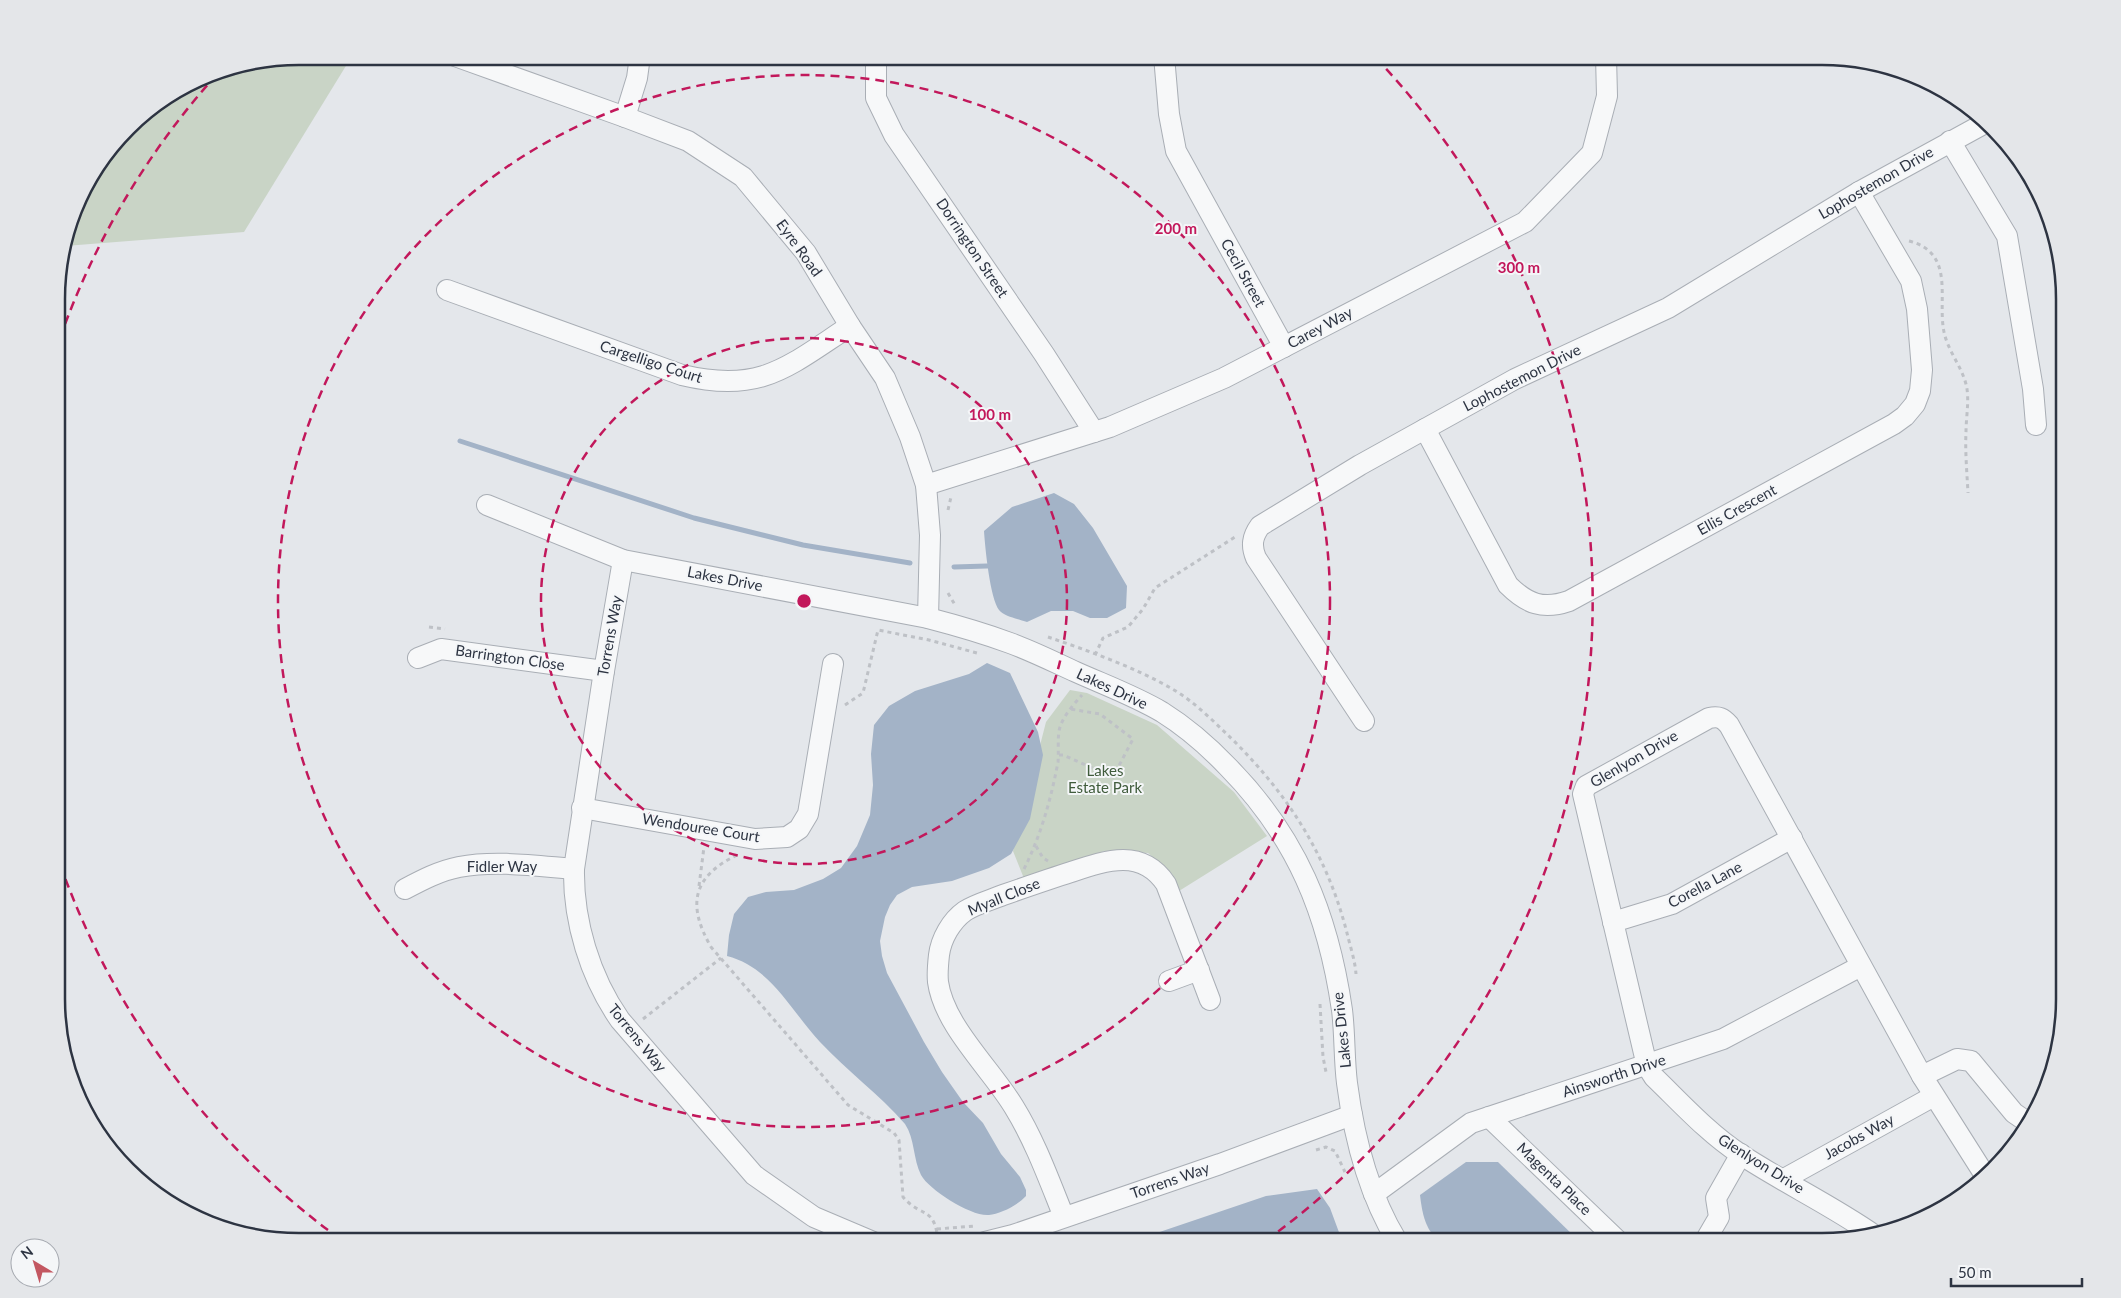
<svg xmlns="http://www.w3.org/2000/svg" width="2121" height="1298" font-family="Lato,sans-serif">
<rect width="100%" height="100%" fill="#e4e7eb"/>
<g fill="#c9d4c6">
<path d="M299,56H352L244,232L65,246L81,191L139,117L206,75Z"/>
<path d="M1070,690L1087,693L1157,725L1234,792L1267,836L1179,891L1172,874L1148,853L1104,851L1025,881L1013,851L1046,722Z"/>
</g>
<g fill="#a3b3c7">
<path d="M1054,493L1074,504L1093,528L1127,586L1126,608L1107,618H1090L1073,611H1051L1027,622C1019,619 1005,617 999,610C990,599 985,547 984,531L1012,507Z"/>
<path d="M987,663L1010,673L1038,732L1043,755L1030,819L1011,854L989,868L952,881L912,887L897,895L890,905L885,917L880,941L882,956L887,973L924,1042L942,1072L963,1102L983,1123L1001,1154L1020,1177L1026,1190V1196C1018,1205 1000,1214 989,1215C972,1217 929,1190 921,1175C913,1159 915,1139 905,1124C879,1094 847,1071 820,1042C791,1011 771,967 727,956L729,935L734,914L748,897L766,892L794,890L823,879L841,868L857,846L870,815L873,785L871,754L874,725L889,706L915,691L969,674Z"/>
<path d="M1466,1162H1498L1579,1241H1439C1425,1230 1422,1212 1420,1195Z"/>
<path d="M1317,1189L1330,1208L1340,1235L1372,1241H1133L1266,1196Z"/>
</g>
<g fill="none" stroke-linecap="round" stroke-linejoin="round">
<g stroke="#a3b3c7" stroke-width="5">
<path d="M460,441L694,518L803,545L910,563"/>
<path d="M954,567L987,566"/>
</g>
<g stroke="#a9aeb5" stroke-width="22">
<g id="minor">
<path d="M455,56L625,117L688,141L743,177L806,253L850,326L885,378L910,437L926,485L930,535L928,618"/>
<path d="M879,56L876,63V98L894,135L1044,354L1094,432"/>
<path d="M1164,56L1169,114L1176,151L1284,347"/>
<path d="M625,117L637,78L640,56"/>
<path d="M1950,141L2007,236L2033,389L2036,425"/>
<path d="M447,290L682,375C761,394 787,367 850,326"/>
<path d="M1425,429L1508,585C1527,604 1543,610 1569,601L1894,424L1905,416L1915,404L1920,391L1922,370L1917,309L1911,281L1859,192"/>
<path d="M926,485L1110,427L1224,378L1525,222L1592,153L1607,96L1606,56"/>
<path d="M487,505L623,560L928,618C955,625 983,633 1010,643C1032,651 1054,662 1076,672C1105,685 1135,696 1162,712C1186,727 1208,746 1228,767C1297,837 1328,914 1342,1010C1345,1034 1344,1059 1347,1083C1354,1137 1369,1195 1397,1241"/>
<path d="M623,560L604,671L574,869C573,921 590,977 620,1020L754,1175L814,1217L873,1242"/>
<path d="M418,658L441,649L604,671"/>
<path d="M1364,721L1256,558C1251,546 1252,537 1260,526L1360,465L1515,379L1668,308L1859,192L1987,122"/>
<path d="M582,808L755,839L787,837L799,829L808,814L833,664"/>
<path d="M405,889C422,880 439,871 459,867C496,860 537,866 574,869"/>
<path d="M1613,922L1672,904L1792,838"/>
<path d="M1169,981L1199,970"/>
<path d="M1922,1076L1957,1059L1971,1061L2014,1113L2030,1124"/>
<path d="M1489,1117L1618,1241"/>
<path d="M1784,1179L1934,1096"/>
<path d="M1374,1194L1471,1123L1723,1039L1861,966"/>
<path d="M1064,1217C1049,1180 1035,1141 1014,1107C992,1070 944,1026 938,982C937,973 938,964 939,955C941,939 951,921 965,911C976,904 991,900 1003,895C1026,887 1049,879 1071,872C1107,860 1142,848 1166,884L1210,1000"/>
<path d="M1874,1235C1831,1205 1784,1183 1740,1154C1708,1133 1681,1103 1654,1077L1647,1066L1583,794L1586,786L1709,718C1719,716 1723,718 1729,725L1922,1076L1986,1177"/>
<path d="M1705,1241L1719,1217L1716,1198L1741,1154"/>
<path d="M985,1242L1013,1235L1220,1164L1352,1115"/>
</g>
</g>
<g stroke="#bec1c6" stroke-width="3" stroke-dasharray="4 4" stroke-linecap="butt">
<path d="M1909,241C1956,253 1937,299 1944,332C1948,352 1964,369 1967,389C1969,403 1966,418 1966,432C1965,452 1967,473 1968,493"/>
<path d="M948,510L951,497"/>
<path d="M948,593L955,605"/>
<path d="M429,627L445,629"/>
<path d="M1048,637C1089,651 1137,668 1174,690C1196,703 1214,722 1232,739C1289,796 1327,855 1347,933C1350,946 1355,960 1356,974"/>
<path d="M1095,655L1103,638L1128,627L1143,609L1155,588L1235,537"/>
<path d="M845,705L863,693L878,630L929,640L977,653"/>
<path d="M1059,755H1063L1113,777L1133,739L1100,714L1070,709"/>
<path d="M1036,846L1043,858L1048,861"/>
<path d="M737,855C692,877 687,905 711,947L848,1105L894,1133L899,1140L903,1197C922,1219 935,1205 938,1242"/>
<path d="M1024,869C1041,835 1051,799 1058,762C1059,751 1057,737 1060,727C1064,715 1074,704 1082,695"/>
<path d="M699,886L704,847"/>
<path d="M1320,1004L1323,1057L1326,1072"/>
<path d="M643,1019L721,958"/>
<path d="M1316,1150L1326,1147L1335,1151L1345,1172"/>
<path d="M937,1229L975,1226"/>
</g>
<use href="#minor" stroke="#f7f8f9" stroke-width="20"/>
</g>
<g fill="none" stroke="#c2185b" stroke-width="2.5" stroke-dasharray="9 6">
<circle cx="804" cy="601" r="263"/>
<circle cx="804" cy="601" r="526"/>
<path d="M340 1239A789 789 0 0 1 60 864M60 338A789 789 0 0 1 218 73M1376 58A789 789 0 0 1 1268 1239"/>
</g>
<g text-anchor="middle" stroke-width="4" stroke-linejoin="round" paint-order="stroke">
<g font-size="15" fill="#2d3442" stroke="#f4f6f8">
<text transform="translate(1876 183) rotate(-30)" y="5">Lophostemon Drive</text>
<text transform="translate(799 248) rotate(54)" y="5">Eyre Road</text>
<text transform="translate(972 248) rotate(56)" y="5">Dorrington Street</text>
<text transform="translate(1243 273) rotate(61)" y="5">Cecil Street</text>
<text transform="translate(1320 328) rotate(-28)" y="5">Carey Way</text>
<text transform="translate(651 362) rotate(18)" y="5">Cargelligo Court</text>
<text transform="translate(1522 378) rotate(-27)" y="5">Lophostemon Drive</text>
<text transform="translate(1737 510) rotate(-29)" y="5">Ellis Crescent</text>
<text transform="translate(725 579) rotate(11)" y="5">Lakes Drive</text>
<text transform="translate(610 636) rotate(-80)" y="5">Torrens Way</text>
<text transform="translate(510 658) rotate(8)" y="5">Barrington Close</text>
<text transform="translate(1112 689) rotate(25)" y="5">Lakes Drive</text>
<text transform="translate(1634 759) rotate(-30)" y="5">Glenlyon Drive</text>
<text transform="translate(701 828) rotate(9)" y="5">Wendouree Court</text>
<text x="502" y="872">Fidler Way</text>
<text transform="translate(1705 885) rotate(-28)" y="5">Corella Lane</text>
<text transform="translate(1004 897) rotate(-22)" y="5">Myall Close</text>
<text transform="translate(1342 1030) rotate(-96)" y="5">Lakes Drive</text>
<text transform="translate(637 1038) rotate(51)" y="5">Torrens Way</text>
<text transform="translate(1614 1076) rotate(-18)" y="5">Ainsworth Drive</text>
<text transform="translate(1859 1137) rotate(-29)" y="5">Jacobs Way</text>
<text transform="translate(1761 1164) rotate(32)" y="5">Glenlyon Drive</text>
<text transform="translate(1554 1179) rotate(44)" y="5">Magenta Place</text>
<text transform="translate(1170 1181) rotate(-19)" y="5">Torrens Way</text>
</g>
<g font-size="15" fill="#405c3c" stroke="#f4f6f8">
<text x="1105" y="776">Lakes<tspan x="1105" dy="17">Estate Park</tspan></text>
</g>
</g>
<path d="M0 0H2121V1298H0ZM299 65H1822A234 234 0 0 1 2056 299V999A234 234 0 0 1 1822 1233H299A234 234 0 0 1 65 999V299A234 234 0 0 1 299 65Z" fill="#e4e6e9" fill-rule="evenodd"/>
<path fill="none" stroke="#2d3442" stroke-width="2.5" d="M299 65H1822A234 234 0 0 1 2056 299V999A234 234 0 0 1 1822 1233H299A234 234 0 0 1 65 999V299A234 234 0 0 1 299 65Z"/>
<circle cx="804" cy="601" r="8" fill="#c2185b" stroke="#f4f6f8" stroke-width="2.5"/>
<g font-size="15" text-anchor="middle" font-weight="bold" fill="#c2185b" stroke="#f4f6f8" stroke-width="4" stroke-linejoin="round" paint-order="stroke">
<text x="1176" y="234">200 m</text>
<text x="1519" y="273">300 m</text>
<text x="990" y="420">100 m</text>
</g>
<g transform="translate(35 1263) rotate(322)"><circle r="24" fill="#f4f6f8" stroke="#a4a8af"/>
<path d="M0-4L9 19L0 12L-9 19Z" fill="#c35761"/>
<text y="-8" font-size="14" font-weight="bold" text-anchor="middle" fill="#2d3442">N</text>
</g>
<path d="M1951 1278v8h131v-8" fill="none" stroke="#2d3442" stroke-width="2.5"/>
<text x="1958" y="1278" font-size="15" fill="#2d3442" stroke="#f4f6f8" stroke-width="4" paint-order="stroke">50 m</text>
</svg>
